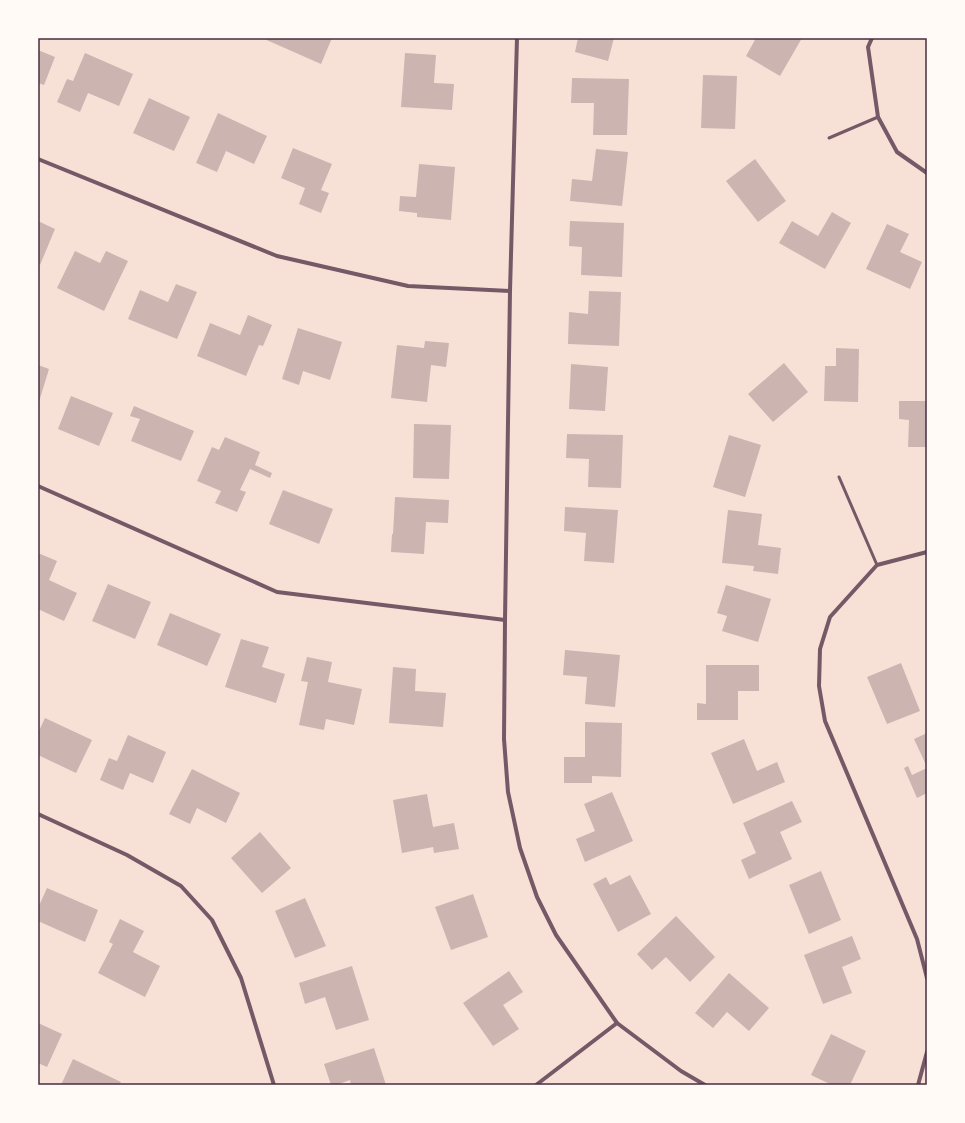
<svg xmlns="http://www.w3.org/2000/svg" width="965" height="1123" font-family="Figtree,sans-serif">
<rect width="100%" height="100%" fill="#f7e1d7"/>
<g fill="#ccb4b1">
<path d="M262,38H332L321,64Z"/>
<path d="M578,38H614L608,61L575,52Z"/>
<path d="M756,38H802L780,76L746,56Z"/>
<path d="M38,50L55,57L44,85L38,83Z"/>
<path d="M85,53L133,74L119,106L88,93L80,112L57,102L67,79L73,81Z"/>
<path d="M405,53L436,55L434,83L454,84L452,110L401,107Z"/>
<path d="M703,75L737,76L735,129L701,128Z"/>
<path d="M572,78L629,79L627,135H593L594,103H571Z"/>
<path d="M149,98L190,117L174,151L133,133Z"/>
<path d="M218,113L267,136L254,164L226,151L217,172L196,163Z"/>
<path d="M293,148L332,164L321,190L329,193L321,213L299,204L305,188L281,178Z"/>
<path d="M596,149L628,152L622,206L570,201L572,179L592,181Z"/>
<path d="M755,159L786,201L758,222L726,181Z"/>
<path d="M419,164L455,167L451,220L417,217V213L399,211L400,196L416,197Z"/>
<path d="M832,212L851,223L825,269L779,243L792,221L818,236Z"/>
<path d="M38,221L55,229L40,265L38,264Z"/>
<path d="M570,221L624,223L622,277L581,275L582,247L569,246Z"/>
<path d="M887,224L909,234L900,252L922,262L910,289L866,269Z"/>
<path d="M75,251L100,263L106,251L128,261L104,311L57,288Z"/>
<path d="M176,284L197,292L177,339L128,319L140,290L168,302Z"/>
<path d="M589,291L621,292L619,346L568,344L569,312L588,314Z"/>
<path d="M248,315L272,325L263,346L259,345L246,376L197,356L210,323L240,335Z"/>
<path d="M298,328L342,342L330,380L303,371L299,385L282,379Z"/>
<path d="M425,341L449,343L446,367L431,365L427,402L391,398L397,345L424,348Z"/>
<path d="M836,348L859,349L858,402L824,401L825,366H836Z"/>
<path d="M784,363L808,392L773,422L748,394Z"/>
<path d="M571,364L608,367L605,411L569,409Z"/>
<path d="M38,365L49,369L38,405Z"/>
<path d="M71,396L113,413L99,446L58,429Z"/>
<path d="M899,401H927V447H908L909,420L899,419Z"/>
<path d="M134,406L194,431L181,461L131,441L140,419L130,416Z"/>
<path d="M414,424L451,425L449,479L413,478Z"/>
<path d="M567,434L623,435L621,488L588,487L589,459L566,458Z"/>
<path d="M729,435L761,445L745,497L713,487Z"/>
<path d="M225,437L260,452L255,465L272,473L270,478L250,469L240,490L246,492L237,512L215,503L221,491L197,481L212,447L219,450Z"/>
<path d="M283,490L333,509L319,544L269,524Z"/>
<path d="M395,497L449,500L448,523L426,522L424,554L391,552L392,534H393Z"/>
<path d="M565,507L618,510L614,563L584,561L586,533L564,531Z"/>
<path d="M728,510L762,514L758,545L781,548L778,574L753,571L754,566L722,563Z"/>
<path d="M38,553L57,561L49,580L77,593L64,621L38,609Z"/>
<path d="M108,584L151,602L135,639L92,621Z"/>
<path d="M726,585L771,599L758,642L722,631L727,616L717,613Z"/>
<path d="M170,613L221,634L207,666L157,645Z"/>
<path d="M241,639L269,647L262,667L285,674L276,703L225,687Z"/>
<path d="M565,650L620,655L615,707L585,704L587,677L563,675Z"/>
<path d="M307,657L332,662L328,682L362,689L354,725L326,719L324,730L299,725L308,682L301,681Z"/>
<path d="M901,663L920,711L887,724L867,677Z"/>
<path d="M706,665H759V691H738V720H697V703L706,704Z"/>
<path d="M393,667L416,669L415,691L446,693L443,727L389,723Z"/>
<path d="M45,718L92,740L76,773L38,755V733Z"/>
<path d="M585,722L622,723L621,777L592,776V783H564V757H585Z"/>
<path d="M927,733V767L914,739Z"/>
<path d="M128,735L166,752L153,783L130,773L123,790L100,780L109,758L117,761Z"/>
<path d="M744,739L757,771L777,762L785,782L733,804L711,753Z"/>
<path d="M908,766L912,775L927,768V793L917,798L904,768Z"/>
<path d="M192,769L240,793L226,823L197,808L190,824L169,814Z"/>
<path d="M612,792L633,841L585,862L576,839L595,831L584,804Z"/>
<path d="M427,794L433,827L454,823L459,849L434,853L433,847L402,853L393,800Z"/>
<path d="M792,801L802,822L780,832L792,859L749,879L741,860L756,853L743,823Z"/>
<path d="M260,832L291,868L262,893L231,858Z"/>
<path d="M821,871L841,920L809,934L789,885Z"/>
<path d="M630,875L651,914L618,932L593,884L606,877L610,885Z"/>
<path d="M47,888L98,910L85,942L38,921V908Z"/>
<path d="M473,894L488,937L451,950L435,907Z"/>
<path d="M305,898L326,946L295,958L275,911Z"/>
<path d="M676,916L715,957L690,982L666,957L652,970L637,954Z"/>
<path d="M120,919L144,931L133,952L160,966L145,997L98,973L113,944L109,942Z"/>
<path d="M852,936L861,959L842,967L852,993L823,1004L804,955Z"/>
<path d="M352,966L369,1020L336,1030L325,997L305,1004L299,983Z"/>
<path d="M509,971L523,992L503,1005L519,1029L493,1046L463,1003Z"/>
<path d="M729,973L769,1008L749,1031L727,1012L713,1028L695,1013Z"/>
<path d="M38,1023L62,1034L47,1067L38,1063Z"/>
<path d="M831,1034L866,1051L850,1085H832L811,1075Z"/>
<path d="M374,1048L386,1085H351L350,1080L336,1085H331L324,1064Z"/>
<path d="M73,1059L121,1082L119,1085H61Z"/>
</g>
<g fill="none" stroke-linecap="round" stroke-linejoin="round">
<g stroke="#755966" stroke-width="3">
<path d="M829,138L878,117"/>
<path d="M839,477L877,565"/>
</g>
<g stroke="#755966" stroke-width="4">
<path d="M517,38L510,291L505,620L504,739L508,792L520,848L537,897L556,935L617,1023L681,1071L705,1085"/>
<path d="M872,38L868,47L878,117L897,152L927,173"/>
<path d="M38,159L277,256L408,286L510,291"/>
<path d="M38,486L277,592L505,620"/>
<path d="M927,552L877,565L830,617L820,649L819,686L825,721L917,939L927,978"/>
<path d="M38,814L127,855L181,886L212,920L241,978L274,1085"/>
<path d="M536,1085L617,1023"/>
<path d="M918,1085L927,1052"/>
</g>
</g>
<rect width="965" height="1123" fill="none" stroke="#fffaf5" stroke-width="78"/>
<rect x="39" y="39" width="887" height="1045" fill="none" stroke="#4a2c40" stroke-width="1.5"/>
</svg>
